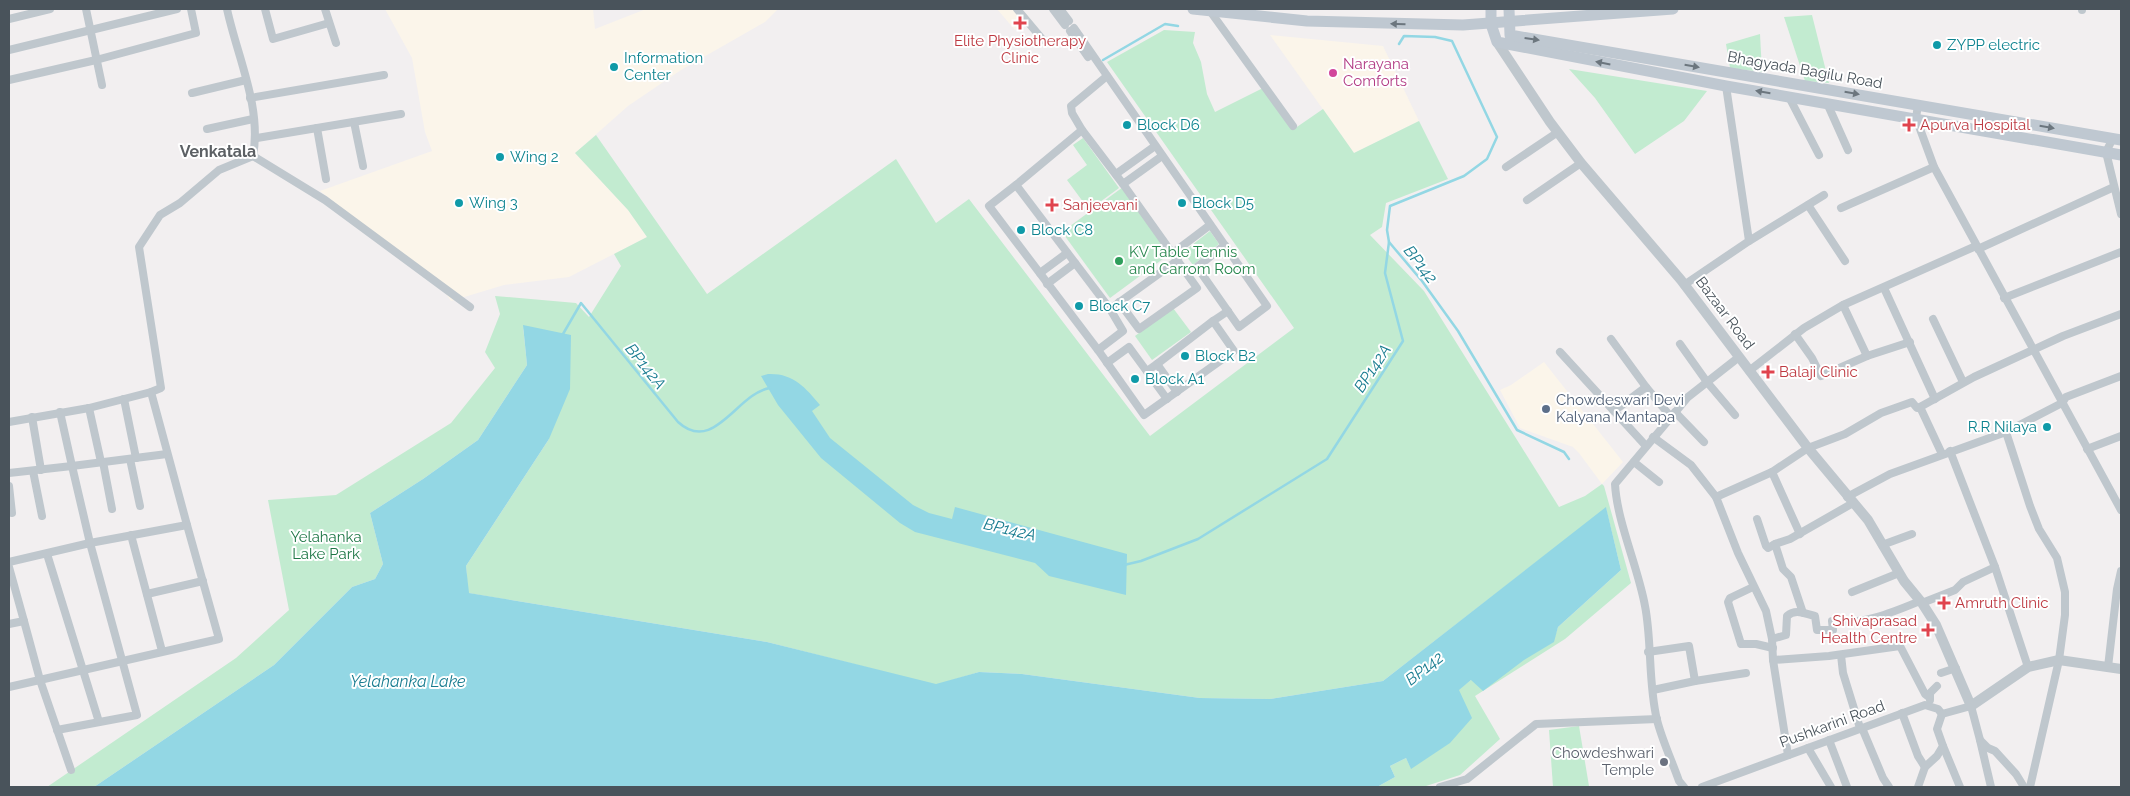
<svg xmlns="http://www.w3.org/2000/svg" width="2130" height="796" font-family="Raleway,sans-serif">
<rect width="100%" height="100%" fill="#f2eff0"/>
<g fill="#fbf5ea">
<path d="M385,9H593L595,29L646,9H778L765,22L681,70L628,106L575,153L628,210L647,237L569,277L504,285L451,301L439,284L320,191L432,151L425,132L412,58Z"/>
<path d="M997,9H1022L1030,18L1015,30Z"/>
<path d="M1270,35L1383,46L1419,121L1354,153Z"/>
<path d="M1544,362L1623,462L1602,484L1579,453L1573,447L1520,428L1500,390L1511,385Z"/>
</g>
<g fill="#c2ebd0">
<path d="M1812,15L1829,83L1805,81L1784,17Z"/>
<path d="M1164,30L1195,32L1193,43L1201,62L1207,94L1215,112L1263,88L1294,129L1323,109L1354,153L1419,121L1448,179L1386,203L1382,227L1370,235L1424,291L1559,507L1585,496L1602,484L1604,486L1631,583L1565,639L1475,696L1500,739L1460,775L1423,787H1377L1395,777L1390,766L1406,758L1411,768L1458,690L1471,680L1524,659L1553,642L1558,627L1621,570L1606,508L1383,681L1270,699L1200,698L1022,674L979,672L936,685L767,642L468,593L466,566L549,439L523,326L527,365L478,440L423,479L370,513L383,564L375,579L352,587L274,665L94,787H47L236,658L289,610L268,500L336,495L451,423L495,368L485,352L500,314L495,296L576,303L589,317L621,266L614,254L647,237L628,210L575,153L596,135L707,294L896,159L936,223L969,199L1150,436L1294,328L1107,62Z"/>
<path d="M1760,34L1762,72L1730,68L1726,44Z"/>
<path d="M1569,69L1707,91L1684,121L1635,154L1595,98Z"/>
<path d="M1083,138L1119,188L1089,210L1067,180L1087,165L1073,145Z"/>
<path d="M1123,187L1171,253L1110,298L1062,232Z"/>
<path d="M1210,231L1219,244L1193,265L1183,252Z"/>
<path d="M1173,308L1191,332L1152,360L1135,336Z"/>
<path d="M1579,726L1589,786L1553,787L1549,730Z"/>
</g>
<g fill="#93d7e4">
<path d="M523,325L571,335L570,389L549,439L466,566L469,593L767,642L936,684L979,672L1022,674L1200,698L1270,699L1383,681L1606,507L1621,570L1558,627L1554,642L1524,660L1483,691L1471,680L1459,690L1472,718L1450,743L1411,769L1406,758L1390,766L1395,777L1377,787H94L274,665L352,587L375,579L383,564L370,513L423,479L478,440L527,365Z"/>
<path d="M768,374C793,373 805,387 820,405L812,411L830,438L913,505L929,513L952,519L955,507L1127,554L1126,595L1049,576L1035,563L915,532L900,523L821,458L778,405L761,376Z"/>
</g>
<g fill="none" stroke-linecap="round" stroke-linejoin="round">
<g stroke="#93d7e4" stroke-width="2.5">
<path d="M1399,44L1404,36L1435,37L1452,41L1497,137L1487,159L1464,176L1390,206L1387,230L1389,242L1422,281L1458,331L1517,430L1564,452L1569,459"/>
<path d="M1103,60L1165,24L1178,26"/>
<path d="M563,334L581,303L678,422C714,455 737,393 770,388"/>
<path d="M1124,565L1141,561L1198,539L1327,459L1403,341L1385,273L1389,242"/>
</g>
<g stroke="#bfc7cd" stroke-width="8">
<path d="M86,9L102,85"/>
<path d="M265,9L273,39L329,23"/>
<path d="M325,9L336,43"/>
<path d="M1017,9L1043,40"/>
<path d="M1053,9L1065,25"/>
<path d="M1060,9L1069,21"/>
<path d="M2082,9V10"/>
<path d="M1210,11L1293,126"/>
<path d="M9,19L50,9"/>
<path d="M1074,28L1267,306L1239,327L1197,267L1225,245"/>
<path d="M1070,31L1088,57"/>
<path d="M9,50L177,9"/>
<path d="M9,80L96,60L196,33L191,9"/>
<path d="M192,93L246,80"/>
<path d="M1789,97L1819,155"/>
<path d="M250,98L384,75"/>
<path d="M1827,103L1848,150"/>
<path d="M1918,105L1916,118L1934,167L2121,510"/>
<path d="M354,122L363,166"/>
<path d="M317,128L326,179"/>
<path d="M207,129L253,119"/>
<path d="M1082,130L1123,184"/>
<path d="M257,138L401,114"/>
<path d="M2113,138L2106,152L2121,214"/>
<path d="M253,156L325,200L470,307"/>
<path d="M1506,167L1558,132"/>
<path d="M1116,174L1155,146"/>
<path d="M1016,185L1082,130L1072,113L1071,106L1107,76"/>
<path d="M1527,200L1581,163"/>
<path d="M1808,205L1845,261"/>
<path d="M1841,208L1934,167"/>
<path d="M1749,241L1824,195"/>
<path d="M1978,249L2114,187"/>
<path d="M1173,253L1210,225"/>
<path d="M1178,260L1110,309L1016,185L989,206L1098,350L1144,415L1234,351L1213,321L1228,311"/>
<path d="M1040,273L1067,253"/>
<path d="M1047,284L1075,263"/>
<path d="M1684,285L1749,241L1726,86"/>
<path d="M1884,288L1935,399"/>
<path d="M2004,298L2121,252"/>
<path d="M1119,302L1139,329L1197,288L1123,184L1162,156"/>
<path d="M1843,305L1867,356L1910,342"/>
<path d="M1933,319L1963,382"/>
<path d="M1795,334L1812,358L1821,376L1867,356"/>
<path d="M1611,339L1646,387"/>
<path d="M1680,344L1707,382L1735,415"/>
<path d="M1098,350L1123,331L1110,309"/>
<path d="M1560,352L1646,446"/>
<path d="M1107,363L1129,347L1167,399"/>
<path d="M1157,364L1213,321"/>
<path d="M1147,371L1157,364L1177,392"/>
<path d="M1749,371L1804,328L1843,305L1976,246"/>
<path d="M151,392L161,388L139,247L160,215L180,203L219,170L253,156C262,107 237,56 227,9"/>
<path d="M124,399L136,458"/>
<path d="M1920,407L1942,454"/>
<path d="M89,408L101,462"/>
<path d="M1614,411L1646,387L1671,417"/>
<path d="M60,412L72,466L167,454"/>
<path d="M1675,412L1704,442"/>
<path d="M32,417L41,470"/>
<path d="M9,422L89,408L151,392L187,525"/>
<path d="M2006,432L2030,506L2039,529L2057,558L2065,592V615L2059,660L2030,787"/>
<path d="M1653,437L1691,465L1716,497L1738,553L1766,611L1772,639"/>
<path d="M2087,449L2121,436"/>
<path d="M1950,451L1995,567"/>
<path d="M130,459L140,506"/>
<path d="M103,462L112,509"/>
<path d="M1634,462L1659,482"/>
<path d="M33,471L42,516"/>
<path d="M1772,472L1800,534"/>
<path d="M9,473L72,466L90,543L137,715L57,730"/>
<path d="M9,486L12,513"/>
<path d="M1716,497L1772,472L1808,448L1845,434L1881,413L1912,402L1917,408L1920,407L1974,377L2063,336L2121,314"/>
<path d="M1847,497L1890,474L2006,432L2062,403L2066,397L2121,376"/>
<path d="M1757,519L1766,546L1768,548L1775,544"/>
<path d="M131,535L162,651"/>
<path d="M1882,545L1912,534"/>
<path d="M47,554L99,722"/>
<path d="M9,562L90,543L187,525L219,639L9,687"/>
<path d="M9,567L24,621"/>
<path d="M1753,587L1730,598L1728,602L1741,644H1756L1773,648"/>
<path d="M1852,592L1899,573"/>
<path d="M147,594L203,581"/>
<path d="M1922,603L1955,590L1963,582L1995,567L2028,667"/>
<path d="M1803,613L1791,577L1783,569L1775,544L1790,539L1853,503"/>
<path d="M9,624L24,621L40,680L71,770"/>
<path d="M1648,652L1689,646L1695,681"/>
<path d="M1841,655L1843,673L1860,728"/>
<path d="M1773,660L1772,639L1786,635L1787,616C1796,608 1805,614 1815,616L1817,630H1833L1832,621C1863,625 1891,613 1920,601"/>
<path d="M2108,667L2117,589L2121,571"/>
<path d="M1941,673L1956,668"/>
<path d="M1653,690L1695,681L1746,673"/>
<path d="M1930,700V693L1937,686"/>
<path d="M1902,713L1918,756L1925,767"/>
<path d="M1862,728L1883,778L1889,787"/>
<path d="M1829,740L1847,787"/>
<path d="M1980,740L1991,787"/>
<path d="M1943,746L1960,787"/>
<path d="M1808,748L1831,787"/>
<path d="M1788,755L1773,660L1829,656L1900,646L1925,694L1929,697"/>
<path d="M1440,787L1467,779L1536,724L1657,719"/>
<path d="M1684,787L1679,781C1672,761 1662,740 1657,720C1648,683 1652,641 1645,606C1638,567 1617,522 1615,484L1688,397L1739,357"/>
<path d="M1702,787L1925,705L1938,709L1942,714L1971,706L1980,740L1988,748L1995,751L2016,774L2024,787"/>
<path d="M1918,787L1925,767L1937,756L1943,746L1937,729L1942,714"/>
</g>
<path stroke="#bfc7cd" stroke-width="10" d="M1497,42L1550,122L1581,163L1681,280L1808,448L1868,520L1904,581L1922,603L1936,625L1971,706L2028,667L2059,660L2121,669"/>
<g stroke="#bfc8d1" stroke-width="11">
<path d="M1193,9L1307,21L1463,25L1673,9"/>
<path d="M1491,9V24L1497,42L1726,86L2121,155"/>
<path d="M1509,9L1510,35L2121,140"/>
</g>
</g>
<defs><path id="oneway-solid" d="M-6-.8H1V-3.2L6.5 0L1 3.2V.8H-6Z" transform="scale(1.25)"/></defs>
<g fill="#6c767e">
<use href="#oneway-solid" transform="translate(1398 24) rotate(-178)"/>
<use href="#oneway-solid" transform="translate(1532 39) rotate(8)"/>
<use href="#oneway-solid" transform="translate(1603 63) rotate(-169)"/>
<use href="#oneway-solid" transform="translate(1692 66) rotate(10)"/>
<use href="#oneway-solid" transform="translate(1763 92) rotate(-170)"/>
<use href="#oneway-solid" transform="translate(1852 93) rotate(10)"/>
<use href="#oneway-solid" transform="translate(2047 127) rotate(10)"/>
</g>
<g fill="#e0444e" stroke="#fff" stroke-width="2">
<path d="M1017.5 15.5h5v5h5v5h-5v5h-5v-5h-5v-5h5z"/>
<path d="M1906.5 117.5h5v5h5v5h-5v5h-5v-5h-5v-5h5z"/>
<path d="M1049.5 197.5h5v5h5v5h-5v5h-5v-5h-5v-5h5z"/>
<path d="M1765.5 364.5h5v5h5v5h-5v5h-5v-5h-5v-5h5z"/>
<path d="M1941.5 595.5h5v5h5v5h-5v5h-5v-5h-5v-5h5z"/>
<path d="M1925.5 622.5h5v5h5v5h-5v5h-5v-5h-5v-5h5z"/>
</g>
<g fill="#0f9aa8" stroke="#fff" stroke-width="2">
<circle cx="1937" cy="45" r="5"/>
<circle cx="614" cy="67" r="5"/>
<circle cx="1127" cy="125" r="5"/>
<circle cx="500" cy="157" r="5"/>
<circle cx="459" cy="203" r="5"/>
<circle cx="1182" cy="203" r="5"/>
<circle cx="1021" cy="230" r="5"/>
<circle cx="1079" cy="306" r="5"/>
<circle cx="1185" cy="356" r="5"/>
<circle cx="1135" cy="379" r="5"/>
<circle cx="2047" cy="427" r="5"/>
</g>
<circle fill="#d1479c" stroke="#fff" stroke-width="2" cx="1333" cy="73" r="5"/>
<circle fill="#2e9e5b" stroke="#fff" stroke-width="2" cx="1119" cy="261" r="5"/>
<circle fill="#5c6f8a" stroke="#fff" stroke-width="2" cx="1546" cy="409" r="5"/>
<circle fill="#6b7280" stroke="#fff" stroke-width="2" cx="1664" cy="762" r="5"/>
<g text-anchor="middle" stroke-width="4" stroke-linejoin="round" paint-order="stroke">
<g font-size="15" fill="#be3a42" stroke="#fff" text-anchor="start">
<text x="1020" y="46" text-anchor="middle">Elite Physiotherapy<tspan x="1020" dy="17">Clinic</tspan></text>
<text x="1920" y="130">Apurva Hospital</text>
<text x="1063" y="210">Sanjeevani</text>
<text x="1779" y="377">Balaji Clinic</text>
<text x="1955" y="608">Amruth Clinic</text>
<text x="1917" y="626" text-anchor="end">Shivaprasad<tspan x="1917" dy="17">Health Centre</tspan></text>
</g>
<g font-size="15" fill="#0d838f" stroke="#fff" text-anchor="start">
<text x="1947" y="50">ZYPP electric</text>
<text x="624" y="63">Information<tspan x="624" dy="17">Center</tspan></text>
<text x="1137" y="130">Block D6</text>
<text x="510" y="162">Wing 2</text>
<text x="469" y="208">Wing 3</text>
<text x="1192" y="208">Block D5</text>
<text x="1031" y="235">Block C8</text>
<text x="1089" y="311">Block C7</text>
<text x="1195" y="361">Block B2</text>
<text x="1145" y="384">Block A1</text>
<text x="2037" y="432" text-anchor="end">R.R Nilaya</text>
</g>
<g font-size="15" fill="#b23c85" stroke="#fff" text-anchor="start">
<text x="1343" y="69">Narayana<tspan x="1343" dy="17">Comforts</tspan></text>
</g>
<g font-size="15" fill="#49535b" stroke="#fff">
<text transform="translate(1805 70) rotate(10)" y="5">Bhagyada Bagilu Road</text>
<text transform="translate(1725 313) rotate(53)" y="5">Bazaar Road</text>
<text transform="translate(1832 724) rotate(-20)" y="5">Pushkarini Road</text>
</g>
<g font-size="15" fill="#27864d" stroke="#fff" text-anchor="start">
<text x="1129" y="257">KV Table Tennis<tspan x="1129" dy="17">and Carrom Room</tspan></text>
</g>
<g font-size="15" fill="#4e5e75" stroke="#fff" text-anchor="start">
<text x="1556" y="405">Chowdeswari Devi<tspan x="1556" dy="17">Kalyana Mantapa</tspan></text>
</g>
<g font-size="15" fill="#1f7747" stroke="#fff">
<text x="326" y="542">Yelahanka<tspan x="326" dy="17">Lake Park</tspan></text>
</g>
<g font-size="15" fill="#5b616d" stroke="#fff" text-anchor="end">
<text x="1654" y="758">Chowdeshwari<tspan x="1654" dy="17">Temple</tspan></text>
</g>
<g font-size="16" font-weight="bold" fill="#5c6064" stroke="#fff">
<text x="218" y="157">Venkatala</text>
</g>
<g font-size="16" font-style="italic" fill="#187c90" stroke="#fff">
<text transform="translate(1421 264) rotate(52)" y="6">BP142</text>
<text transform="translate(646 366) rotate(51)" y="6">BP142A</text>
<text transform="translate(1372 368) rotate(-57)" y="6">BP142A</text>
<text transform="translate(1010 529) rotate(13)" y="6">BP142A</text>
<text transform="translate(1424 668) rotate(-38)" y="6">BP142</text>
<text x="408" y="687">Yelahanka Lake</text>
</g>
</g>
<rect width="2130" height="796" fill="none" stroke="#49535b" stroke-width="20"/>
</svg>
